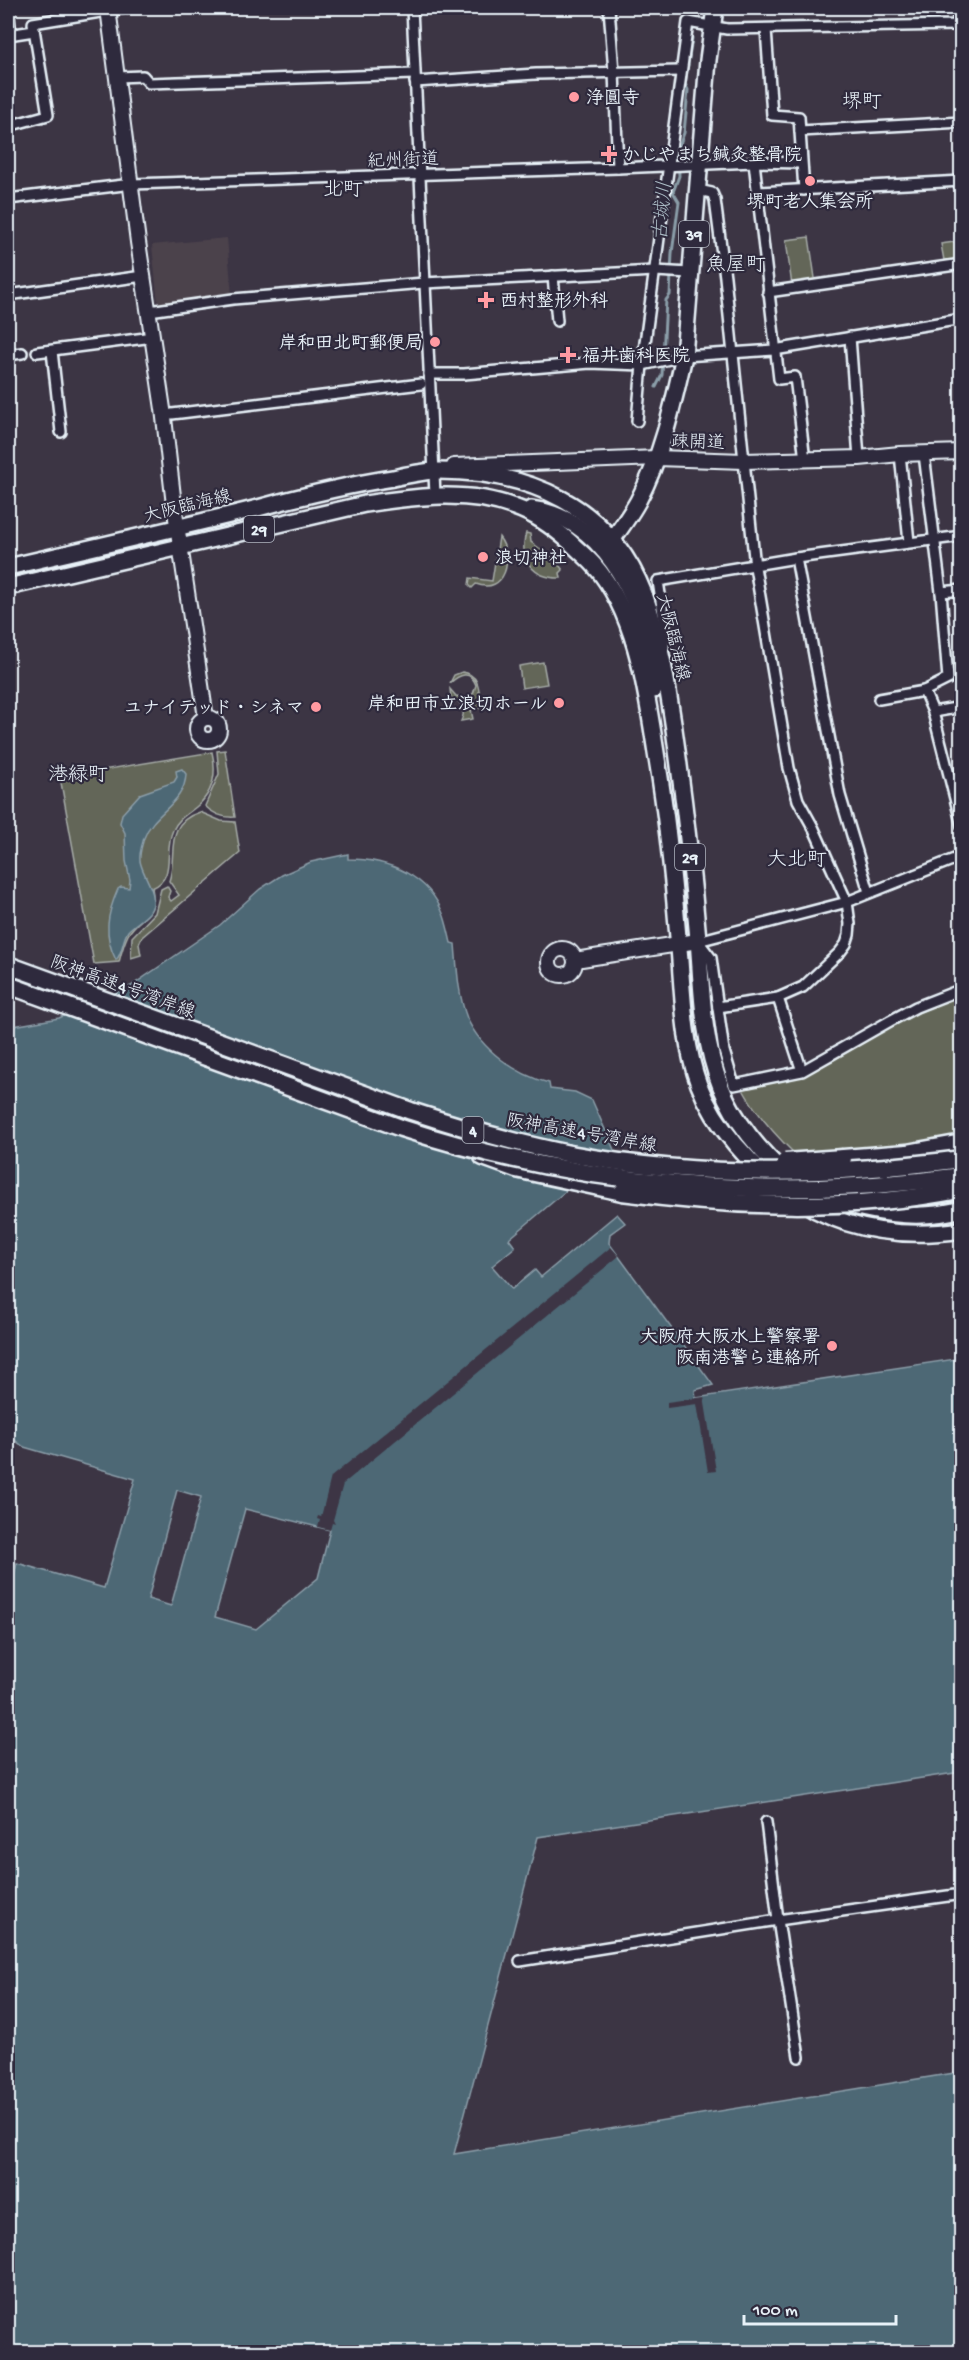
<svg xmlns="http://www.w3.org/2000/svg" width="969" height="2360" font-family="'Gochi Hand','Klee One',sans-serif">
<rect width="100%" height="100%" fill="#3c3544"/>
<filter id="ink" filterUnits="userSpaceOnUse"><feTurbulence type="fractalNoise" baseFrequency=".0167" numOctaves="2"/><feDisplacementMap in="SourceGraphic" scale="12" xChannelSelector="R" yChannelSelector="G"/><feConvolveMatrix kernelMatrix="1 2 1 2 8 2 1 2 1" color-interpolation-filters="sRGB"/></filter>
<g filter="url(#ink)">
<path fill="#4c424c" d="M227,238L232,296L158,303L152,245Z"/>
<g fill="#646658" stroke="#a6aca8" stroke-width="1.5">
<path d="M809,237L816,285L792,286L786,240Z"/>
<path d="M961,241V264L945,266L941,244Z"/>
<path d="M526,533L530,534L531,542L554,559L563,570L560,573L561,578C534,579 518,560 526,533Z"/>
<path d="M499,537C515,558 505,595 476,584L472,588L469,585L470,578L492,581Z"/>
<path d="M543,662L547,684L522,688L519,666Z"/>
<path d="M462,672C481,674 479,693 481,708L471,710L473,719L461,721C466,711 463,701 451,698L450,689L456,696L465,698L473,694L476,685C470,669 459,675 450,683L454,675Z"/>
<path d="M225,750L235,817C223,818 213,814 205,806L219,774L217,751Z"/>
<path d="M212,752C217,773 213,793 196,807C186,815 178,819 173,830C163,850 177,878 152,888C158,919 140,914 128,935C124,943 121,954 119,962L94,964L60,777Z"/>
<path d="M200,812L221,821L235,822L240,853L142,937L139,944L141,955L131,958L132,937L155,913L161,889L167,886L170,891L168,897L171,901L179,895L169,881C178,855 162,824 200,812Z"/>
<path d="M961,994V1135L912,1144L795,1154C774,1134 755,1112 741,1086L804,1074L832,1061L904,1019Z"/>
</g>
<g fill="#4d6775" stroke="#8b9ea9" stroke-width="1.5" fill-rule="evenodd">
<path d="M182,769L186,774C185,804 153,812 144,838C142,845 139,853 140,861C143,878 162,896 149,913C143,920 134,924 128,931C122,940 123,953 116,960C103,935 107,914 118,889L121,887L129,888L130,880L126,861L125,833L120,823L122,814L140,794L174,782L177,777L176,771Z"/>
<path d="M348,854V859C388,859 429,875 444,916C447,925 449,934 451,943L455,944C457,968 458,995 467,1018C481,1050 517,1075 549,1083L550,1089L575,1092L592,1100L615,1152L608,1196L567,1190L509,1239L515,1247L492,1266L512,1289L535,1270L541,1277L617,1214L625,1223L610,1234L609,1243L713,1385L695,1390L696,1398L962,1358L961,1772L538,1837L454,2154L961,2072V2352H8V1598L17,1563L104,1588L135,1479L24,1447L8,1435V1027L59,1018L131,986L220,925L260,889L282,875L311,862ZM177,1490L201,1497L171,1606L148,1599ZM245,1509L330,1530L318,1578L256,1629L215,1617Z"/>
</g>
<g fill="#3c3544">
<path d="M611,1247L619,1256L343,1484L333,1520L335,1524L332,1523L330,1530L318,1527L320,1520L317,1519L318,1516L321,1517L331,1477Z"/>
<path d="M704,1397L716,1471L708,1472L697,1404L667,1408V1402Z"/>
</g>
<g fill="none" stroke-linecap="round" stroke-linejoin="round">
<g stroke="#8b9ea9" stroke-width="3">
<path d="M696,14L698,8"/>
<path d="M656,387L662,375L666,300L670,295L672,253L679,202L673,192L679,176L678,149L684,133L688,90L685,84L692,38"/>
</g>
<g stroke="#e8f1f8" stroke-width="14">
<g id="street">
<path d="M8,8L11,34"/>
<path d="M412,8L435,495"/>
<path d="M609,8L614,72L618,168"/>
<path d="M766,29L772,115L799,117L804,190"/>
<path d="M8,35L34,31"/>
<path d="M117,77L143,76L149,83L414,74"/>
<path d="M415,82L536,74L680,71"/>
<path d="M8,126L48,115L33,23L125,8"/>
<path d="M800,131L962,122"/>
<path d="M754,162L779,379L795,377L805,460"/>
<path d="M698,190L712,193L715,200L725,277L755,567L789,768L798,800L814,829L847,902L850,924L849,935L846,944L840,952L803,987L778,998L718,1007"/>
<path d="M759,192L962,181"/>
<path d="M8,199L132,184L618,168L754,162L801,163"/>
<path d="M553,276L557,321"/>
<path d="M768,292L962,264"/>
<path d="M8,295L143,276"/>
<path d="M149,311L233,299L424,283L655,271L690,273"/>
<path d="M850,337L859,458"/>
<path d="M52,351L61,432"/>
<path d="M37,352L153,337"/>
<path d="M8,355L22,353"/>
<path d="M429,374H464L590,363L642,365L684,356L774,350L962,319"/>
<path d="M172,414L421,384"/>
<path d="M637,421L642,365L688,22L727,29L957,25L962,23"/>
<path d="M900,454L909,542"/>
<path d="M796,558L840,795L869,892"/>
<path d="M941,592L962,590"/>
<path d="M664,648L665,627L658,581L796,558L962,536"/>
<path d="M924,691L933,712L962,826"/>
<path d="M879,699L924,691L948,679L941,592L924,454"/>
<path d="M933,712L962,707"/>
<path d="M962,856L847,902L698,941L711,958L724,1051L734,1085L802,1071L890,1021L916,1007L962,989"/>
<path d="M778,998L801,1068"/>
<path d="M766,1822L778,1920L799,2057"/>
<path d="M520,1961L778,1920L962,1894"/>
</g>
</g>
<g stroke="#e8f1f8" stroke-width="18">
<g id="secondary">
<path d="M108,8L138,242L163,409L174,505L206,718"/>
<path d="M955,8L962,17"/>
<path d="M454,466L657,458L744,461L859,458L900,454L962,452"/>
<circle cx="208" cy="729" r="11"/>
<circle cx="562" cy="962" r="13"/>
<path d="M575,960L698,941"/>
</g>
</g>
<g stroke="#e8f1f8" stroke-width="20">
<g id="primary">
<path d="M531,509C603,518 639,595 650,659C651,669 655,680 654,690"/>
<path d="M604,551C616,535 628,519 638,501C662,456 673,405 684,356L708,60L715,8"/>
<path d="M8,567C91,548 174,529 258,508C302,496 347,485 393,478C407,475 423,471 438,471C528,471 610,505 644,594C660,638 667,683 674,729C684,799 692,869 698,939C702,990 702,1039 721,1087C734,1120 761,1153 788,1176"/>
<path d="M8,587L365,504C414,497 466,489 514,507C535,514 553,527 570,542C578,550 587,557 594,565C638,615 647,697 657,759C667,818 673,877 678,937C683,986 682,1039 699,1085C715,1127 751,1166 787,1192C839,1231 899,1239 962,1230"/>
<path d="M849,1205C887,1215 923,1220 962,1209"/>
</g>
</g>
<g stroke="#e8f1f8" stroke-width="21">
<g id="highway">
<path d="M483,1157L516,1169L622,1192"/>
<path d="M843,1158L907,1153L962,1143"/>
</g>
</g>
<use href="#street" stroke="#2f2a3d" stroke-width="9"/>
<use href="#secondary" stroke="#2f2a3d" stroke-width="14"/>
<use href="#primary" stroke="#2f2a3d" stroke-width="15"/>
<use href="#highway" stroke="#2f2a3d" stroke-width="16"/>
<g stroke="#e8f1f8" stroke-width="21" stroke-linecap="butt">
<g id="highway-bridge">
<path d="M8,965L411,1111C463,1128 516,1143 570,1154C700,1178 831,1176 962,1159"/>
<path d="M8,985L401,1128C586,1188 770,1202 962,1176"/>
<path d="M785,1162L843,1158"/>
<path d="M622,1192C733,1207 848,1212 959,1190"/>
</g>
</g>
<use href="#highway-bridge" stroke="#2f2a3d" stroke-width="16"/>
</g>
</g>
<g fill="#ff9aa2" stroke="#2f2a3d" stroke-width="2">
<circle cx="574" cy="97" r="6"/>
<path d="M606 145h6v6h6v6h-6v6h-6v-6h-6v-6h6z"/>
<circle cx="810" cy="181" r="6"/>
<path d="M483 291h6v6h6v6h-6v6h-6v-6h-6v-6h6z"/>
<circle cx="435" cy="342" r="6"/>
<path d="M565 346h6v6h6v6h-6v6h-6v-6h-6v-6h6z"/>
<circle cx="483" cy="557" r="6"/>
<circle cx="559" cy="703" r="6"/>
<circle cx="316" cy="707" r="6"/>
<circle cx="832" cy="1346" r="6"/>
</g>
<g text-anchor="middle" stroke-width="4.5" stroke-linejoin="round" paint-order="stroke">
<g fill="#2f2a3d" stroke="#b0b5c0" stroke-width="1.5">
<rect x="679" y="221" width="30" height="26" rx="4.5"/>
<rect x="244" y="516" width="30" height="26" rx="4.5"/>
<rect x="675" y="844" width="30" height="26" rx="4.5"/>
<rect x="462.5" y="1117" width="21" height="26" rx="4.5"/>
</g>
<g font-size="16" font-weight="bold" fill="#e8f1f8">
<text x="694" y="240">39</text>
<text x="259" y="535">29</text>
<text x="690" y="863">29</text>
<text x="473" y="1136">4</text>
</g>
<g font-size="18" font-weight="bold" fill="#e8f1f8" stroke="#2f2a3d" text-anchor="start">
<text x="586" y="103">浄圓寺</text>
<text x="622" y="160">かじやまち鍼灸整骨院</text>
<text x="810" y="207" text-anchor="middle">堺町老人集会所</text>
<text x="500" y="306">西村整形外科</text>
<text x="423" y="348" text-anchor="end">岸和田北町郵便局</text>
<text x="582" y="361">福井歯科医院</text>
<text x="495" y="563">浪切神社</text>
<text x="547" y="709" text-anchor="end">岸和田市立浪切ホール</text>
<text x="304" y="713" text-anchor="end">ユナイテッド・シネマ</text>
<text x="820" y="1342" text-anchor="end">大阪府大阪水上警察署<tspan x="820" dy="21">阪南港警ら連絡所</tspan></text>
</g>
<g font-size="18" fill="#e8f1f8" stroke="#2f2a3d">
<text transform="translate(403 159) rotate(-2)" y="6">紀州街道</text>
<text transform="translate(698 441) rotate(2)" y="6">疎開道</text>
<text transform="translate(187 505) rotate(-14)" y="6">大阪臨海線</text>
<text transform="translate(674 637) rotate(76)" y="6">大阪臨海線</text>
<text transform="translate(123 986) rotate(20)" y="6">阪神高速4号湾岸線</text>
<text transform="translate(582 1132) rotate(10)" y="6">阪神高速4号湾岸線</text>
</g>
<g font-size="20" fill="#e8f1f8" stroke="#2f2a3d">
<text x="862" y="107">堺町</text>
<text x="343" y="195">北町</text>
<text x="736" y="270">魚屋町</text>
<text x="78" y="780">港緑町</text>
<text x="797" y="865">大北町</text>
</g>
<g font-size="20" font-style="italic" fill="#aabac4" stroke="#2f2a3d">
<text transform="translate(661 211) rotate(-85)" y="7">古城川</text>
</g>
</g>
<rect width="969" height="2360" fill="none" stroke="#2f2a3d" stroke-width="30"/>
<rect x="15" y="15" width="939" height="2330" fill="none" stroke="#e8f1f8" stroke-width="2" filter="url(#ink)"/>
<path d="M744 2315v9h152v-9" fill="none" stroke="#e8f1f8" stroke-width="3"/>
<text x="753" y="2315" font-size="18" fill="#e8f1f8" stroke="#2f2a3d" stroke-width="4.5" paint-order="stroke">100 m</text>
</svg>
